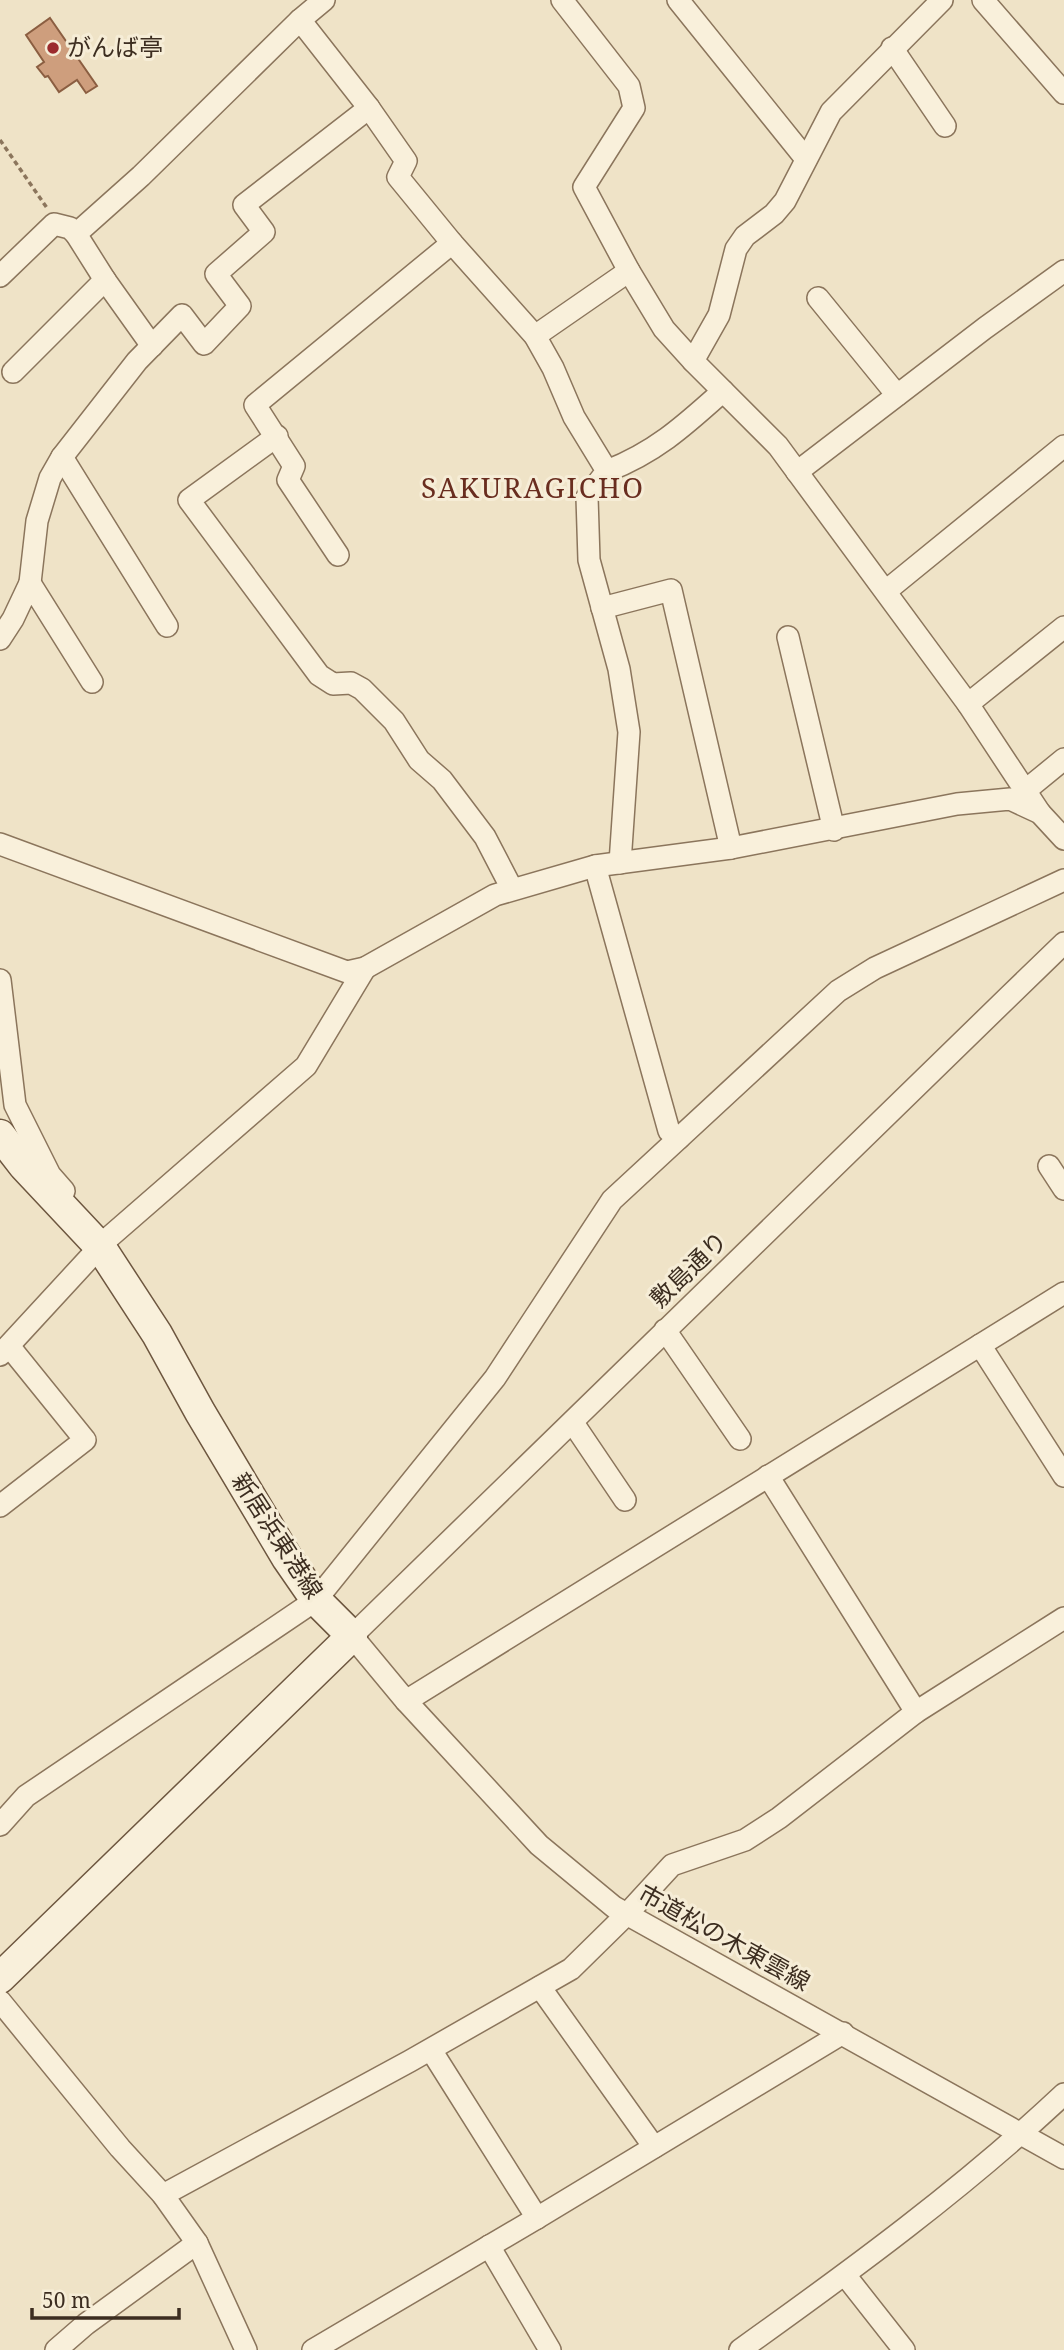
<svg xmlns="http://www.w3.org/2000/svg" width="1064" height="2350" font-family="'Noto Serif','Noto Sans JP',serif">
<rect width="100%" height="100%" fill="#efe3c7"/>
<path fill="#ce9e7d" stroke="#8b5e41" stroke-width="2" d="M50,18L97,86L86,93L77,80L59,92L48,76L45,77L37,67L44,62L26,35Z"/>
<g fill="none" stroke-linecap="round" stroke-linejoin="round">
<g stroke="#8b755c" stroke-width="24">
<g id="minor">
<path d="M562,0L629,86L634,108L584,187L629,271L664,329L693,361L778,446L968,704L1040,813"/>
<path d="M678,0L806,159"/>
<path d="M983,0L1064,93"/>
<path d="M300,20L369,108L406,161L398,177L452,243L535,336L553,368L574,417L607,471L587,497L589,560L619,669L629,732L620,863"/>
<path d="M892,48L945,126"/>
<path d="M0,276L54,224L70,228L76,234"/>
<path d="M818,298L897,395"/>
<path d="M535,336L629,271"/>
<path d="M152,346L105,280L76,234L141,176L300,20L324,0"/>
<path d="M693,361L719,315L736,249L745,236L774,214L785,201L831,112L942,0"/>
<path d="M13,372L105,280"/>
<path d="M277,436L189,500L319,675L333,684L351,683L362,689L394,721L419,760L442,780L485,837L512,889"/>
<path d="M62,457L167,626"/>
<path d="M607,471C656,452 685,425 723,391"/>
<path d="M797,472L985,328L1064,271"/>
<path d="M338,555L288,480L294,466L255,405L452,243"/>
<path d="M30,583L37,521L50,478L62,457L137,361L182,315L204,344L240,306L216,274L264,232L244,205L369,108"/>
<path d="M886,591L1064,446"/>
<path d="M602,608L671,590L731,848"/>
<path d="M788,637L834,830"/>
<path d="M0,639L13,619L30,583L92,682"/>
<path d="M968,704L1064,627"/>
<path d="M1026,790L1064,759"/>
<path d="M0,844L347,972L365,968L495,895L595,866L731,848L957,804L1010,799L1040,813L1064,839"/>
<path d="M595,866L669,1131L679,1138"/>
<path d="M1064,943C826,1173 591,1406 352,1636L406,1701L539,1845L614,1907L1064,2158"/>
<path d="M0,980L15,1105L50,1175L64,1191"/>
<path d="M1049,1166L1064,1189"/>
<path d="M665,1330L740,1439"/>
<path d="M980,1345L1064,1476"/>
<path d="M0,1355L106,1240L306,1066L365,968"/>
<path d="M573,1423L625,1500"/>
<path d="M768,1476L916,1712"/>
<path d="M0,1506L85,1440L9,1346"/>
<path d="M406,1701L1064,1293"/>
<path d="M0,1825L26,1796L316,1600L495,1378L612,1200L838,991L875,968L1064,880"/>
<path d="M540,1987L654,2147"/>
<path d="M0,2001L120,2148L163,2195L197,2243L246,2350"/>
<path d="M431,2050L537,2218"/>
<path d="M163,2195L410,2061L571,1969L627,1914L672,1865L745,1840L779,1818L916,1712L1064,1618"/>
<path d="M489,2246L550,2350"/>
<path d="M845,2275L904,2350"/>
<path d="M56,2350L86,2324L197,2243"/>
<path d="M313,2350L537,2218L843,2033"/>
<path d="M740,2350C852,2270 964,2188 1064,2094"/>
</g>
</g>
<g stroke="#6d563f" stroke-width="33">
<path id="secondary" d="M0,1135L24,1166L101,1248L157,1334L200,1412L287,1558L316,1600L352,1636L0,1978"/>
</g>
<path stroke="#8b755c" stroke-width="3.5" stroke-dasharray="5 3.5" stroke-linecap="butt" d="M0,140L47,208"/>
<use href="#minor" stroke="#f9f0db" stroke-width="21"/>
<use href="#secondary" stroke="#f9f0db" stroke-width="30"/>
</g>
<circle fill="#9b2b2d" stroke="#f6edd7" stroke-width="2.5" cx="53" cy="48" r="7"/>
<g text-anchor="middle" stroke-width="6" stroke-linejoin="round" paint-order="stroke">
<g font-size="24" fill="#3c2d20" stroke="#f6edd7" text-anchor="start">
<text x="67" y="56">がんば亭</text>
</g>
<g font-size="24" fill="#3c2d20" stroke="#f6edd7">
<text transform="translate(689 1270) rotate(-44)" y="8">敷島通り</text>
<text transform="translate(277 1536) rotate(57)" y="8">新居浜東港線</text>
<text transform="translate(724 1938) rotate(29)" y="8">市道松の木東雲線</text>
</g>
<g font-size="28" letter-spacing="2" fill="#692d1f" stroke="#f6edd7">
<text x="533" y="498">SAKURAGICHO</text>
</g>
</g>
<path d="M32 2308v10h147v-10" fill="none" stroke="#3c2d20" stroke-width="3.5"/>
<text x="42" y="2308" font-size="21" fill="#3c2d20" stroke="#f6edd7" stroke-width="5" paint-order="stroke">50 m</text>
</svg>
